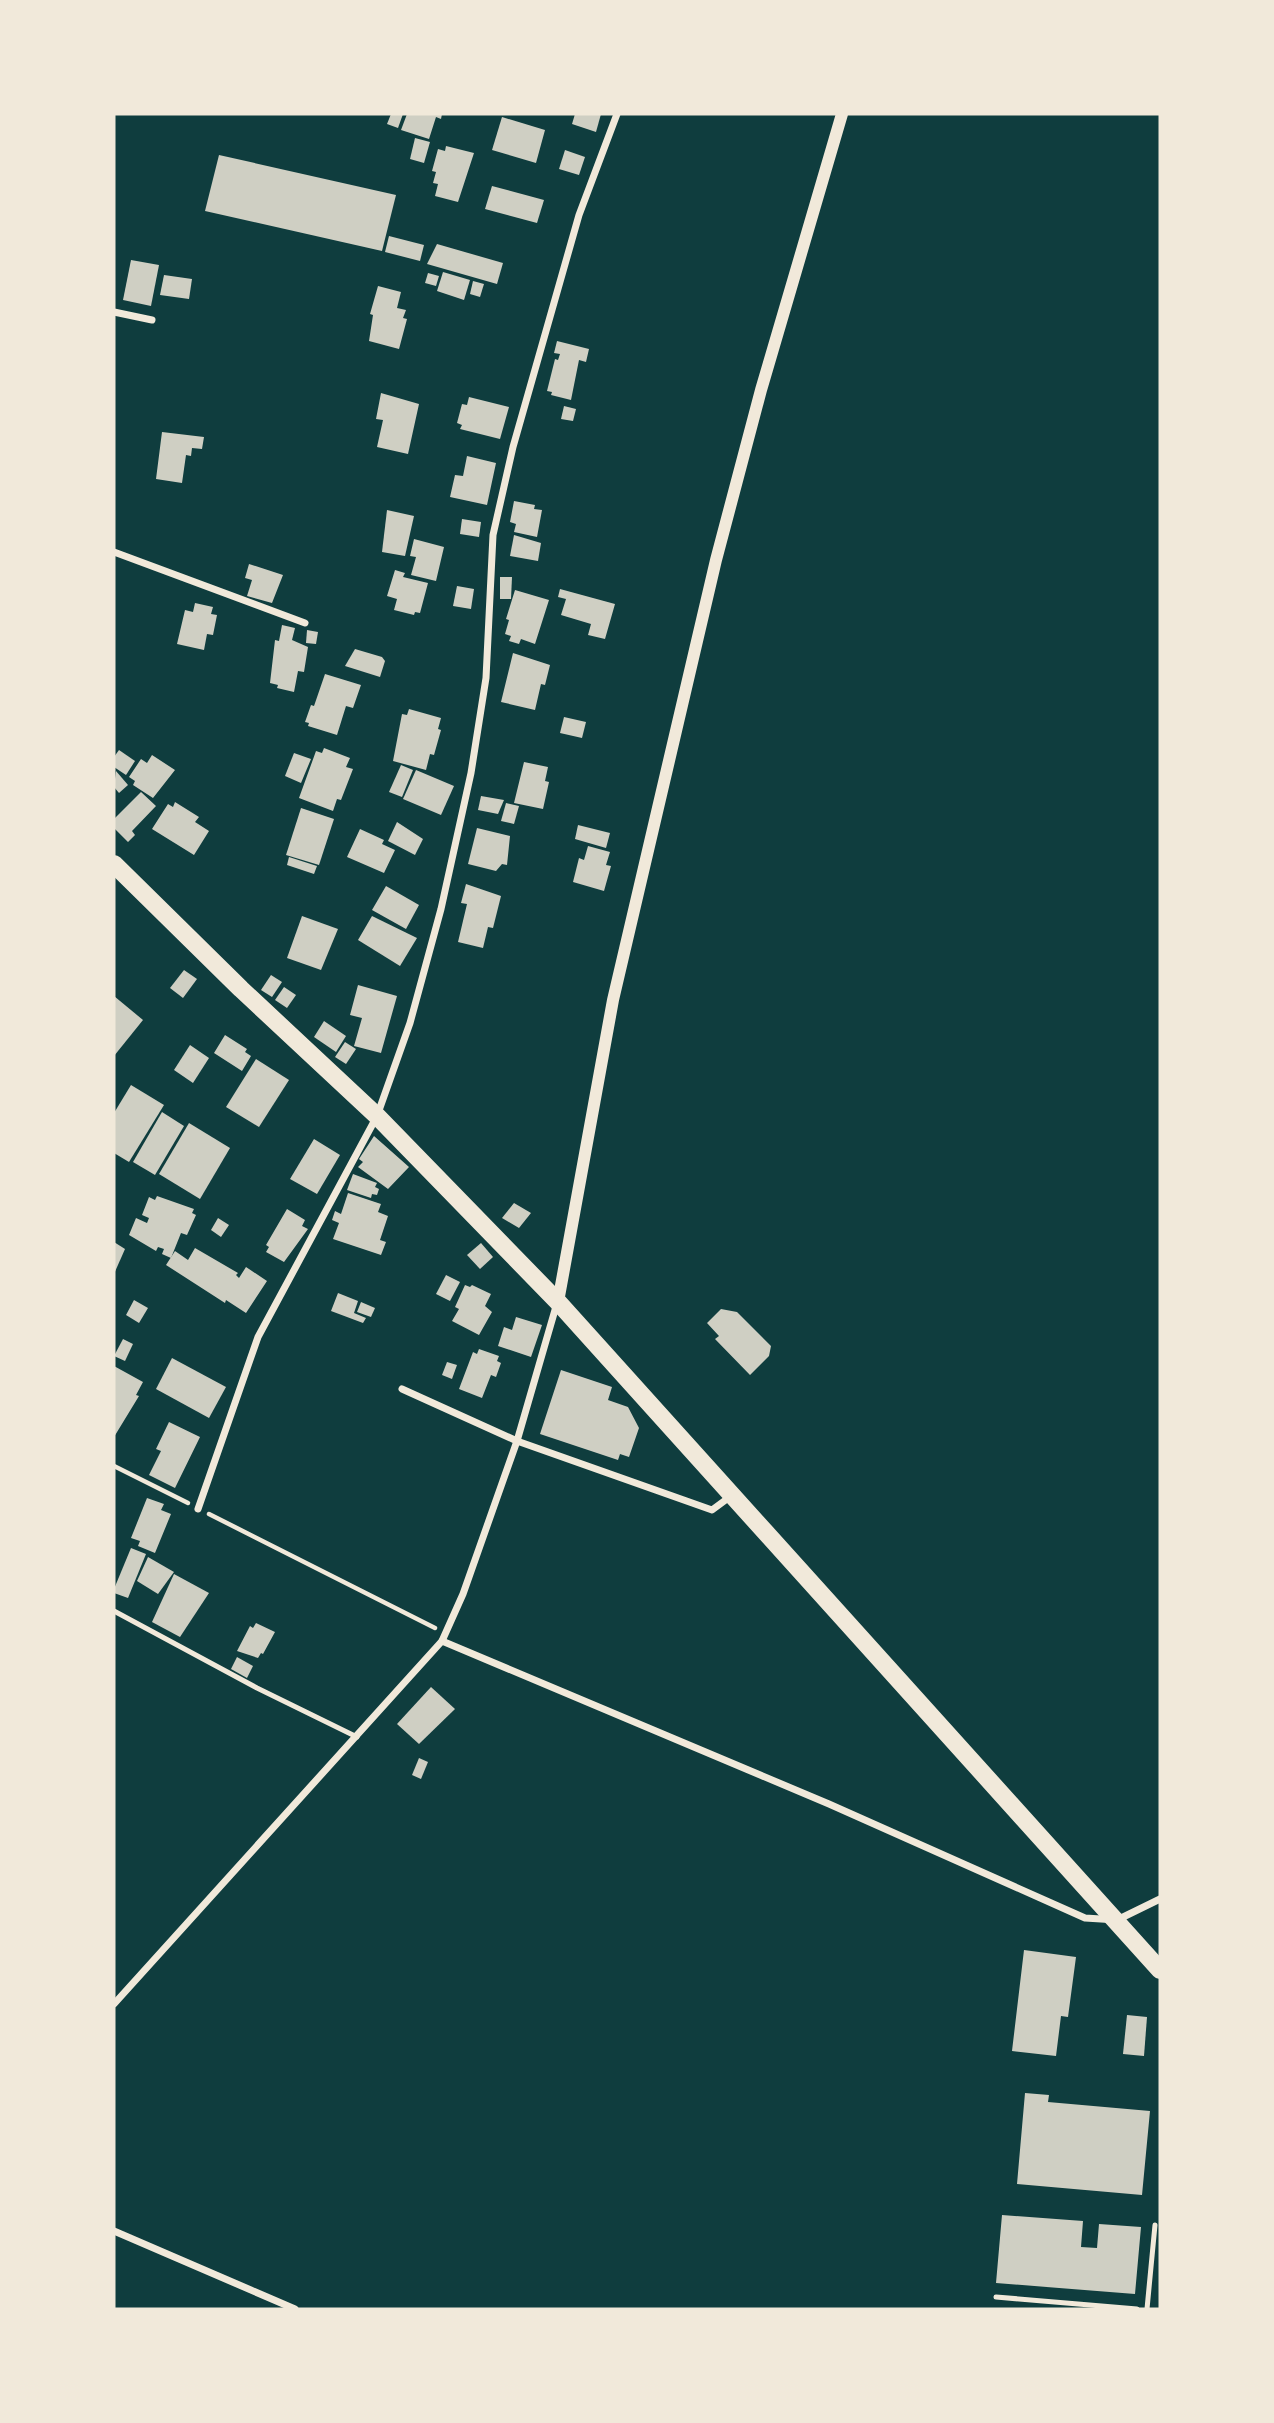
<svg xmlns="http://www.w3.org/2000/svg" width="1274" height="2423" font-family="Poppins,sans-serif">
<rect width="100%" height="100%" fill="#0f3d3e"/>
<g fill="#cfcfc3">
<path d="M391,114H403L398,128L387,124Z"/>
<path d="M407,114H442L441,119L436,117L429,139L401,130Z"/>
<path d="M575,114H601L596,132L572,124Z"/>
<path d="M502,117L545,130L536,163L492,150Z"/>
<path d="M415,138L430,142L424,163L410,159Z"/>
<path d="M446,146L474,153L458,202L435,196L438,184L433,183L436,172L432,171L438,149L445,151Z"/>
<path d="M565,150L585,157L579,175L559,169Z"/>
<path d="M219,155L396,195L382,251L205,211Z"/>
<path d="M492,186L544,200L537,223L485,209Z"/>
<path d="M389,236L424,245L420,261L385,252Z"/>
<path d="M437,244L503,263L497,284L427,264Z"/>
<path d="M131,260L159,265L151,306L123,300Z"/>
<path d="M443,272L470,280L464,300L437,291Z"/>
<path d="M428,273L439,276L436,286L425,283Z"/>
<path d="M164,275L192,279L189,299L160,295Z"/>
<path d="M473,281L484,284L480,297L470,294Z"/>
<path d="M378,286L401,292L397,308L406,310L403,318L407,319L399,349L369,341L373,315L370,314Z"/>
<path d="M557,341L589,349L586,362L579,360L571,400L551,395L552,392L547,391L555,359L558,360L560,354L554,353Z"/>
<path d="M381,393L419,404L408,454L377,447L383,420L376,419Z"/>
<path d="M469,397L509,407L500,439L460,429L462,425L457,423L462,404L467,405Z"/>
<path d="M564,406L576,409L573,421L561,419Z"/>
<path d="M162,432L204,437L202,449L192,448L191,456L186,455L182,483L156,479Z"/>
<path d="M467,456L496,463L487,505L450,497L455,475L463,476Z"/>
<path d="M514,501L535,505L534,509L542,510L537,537L514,532L516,524L510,522Z"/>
<path d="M387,510L414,516L405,556L382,552Z"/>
<path d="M462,519L481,522L479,537L460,534Z"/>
<path d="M514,535L541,543L538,561L510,556Z"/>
<path d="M414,539L444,547L436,581L411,575L416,557L410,556Z"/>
<path d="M249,564L283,575L272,603L247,596L252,580L245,578Z"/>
<path d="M395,570L405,573L403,577L428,583L420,613L415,612L414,615L394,610L397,599L387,596Z"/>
<path d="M500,577H512L511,599H500Z"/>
<path d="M457,586L474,589L471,609L453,606Z"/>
<path d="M560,589L615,604L605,639L588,635L591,624L561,615L566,599L558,597Z"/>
<path d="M515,590L549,600L535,644L521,639L519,644L509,641L511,636L505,634L509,620L506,619Z"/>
<path d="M195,603L213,607L211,614L217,615L213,635L207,634L204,650L177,644L185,610L193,612Z"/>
<path d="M282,625L295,628L292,640L308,647L304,672L298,671L294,692L277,688L278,685L270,683L275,640L279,641Z"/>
<path d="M307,630L318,632L316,644L306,643Z"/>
<path d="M355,649L382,657L385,661L380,677L345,666Z"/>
<path d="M513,653L550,665L545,685L541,684L535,710L501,702Z"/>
<path d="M325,674L361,685L353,708L346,706L337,735L308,726L309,723L305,722L311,705L314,706Z"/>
<path d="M409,709L441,718L438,729L441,730L434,755L430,754L426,770L393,761L402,714L407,715Z"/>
<path d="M564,717L586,722L582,738L560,733Z"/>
<path d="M324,748L350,758L346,767L353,769L341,800L337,799L333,811L299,798L316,751L322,753Z"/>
<path d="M119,750L135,761L126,775L114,767V757Z"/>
<path d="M294,753L311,759L301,783L285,776Z"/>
<path d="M152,755L175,770L153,798L133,785L135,781L129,777L141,759L147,763Z"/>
<path d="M524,762L548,767L545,781L549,782L543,809L514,803Z"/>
<path d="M401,765L413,770L402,797L389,792Z"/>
<path d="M416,770L454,786L441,815L403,799Z"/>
<path d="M116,771L128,785L119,793L114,787Z"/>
<path d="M141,792L156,806L132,831L135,835L128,842L114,828V819Z"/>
<path d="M481,796L504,800L498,814L478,810Z"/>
<path d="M175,802L199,817L195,822L209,831L194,855L152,829L168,804L173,807Z"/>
<path d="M506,803L519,806L514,824L501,821Z"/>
<path d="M301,808L334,819L319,865L286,855Z"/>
<path d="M397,822L423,839L415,855L388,841Z"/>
<path d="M578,825L610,833L606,848L575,839Z"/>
<path d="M477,828L510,836L507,865L502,864L496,871L468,864Z"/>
<path d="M360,829L384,840L382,844L395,850L384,873L347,857Z"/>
<path d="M588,846L610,852L606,865L611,866L604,891L573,882L579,858L584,860Z"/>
<path d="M289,857L317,866L314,874L287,865Z"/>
<path d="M466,884L501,896L493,928L488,927L483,948L458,942L467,904L461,903Z"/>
<path d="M386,886L419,905L406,929L372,910Z"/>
<path d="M302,916L338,929L321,970L287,958Z"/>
<path d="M372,916L417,938L400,966L358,940Z"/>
<path d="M184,970L197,979L183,998L170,988Z"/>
<path d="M271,975L282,982L272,997L261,990Z"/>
<path d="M358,985L397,996L381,1053L354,1046L362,1018L350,1015Z"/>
<path d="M284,987L296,995L287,1008L275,1000Z"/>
<path d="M114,996L143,1020L114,1056Z"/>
<path d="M324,1021L346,1036L336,1052L314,1037Z"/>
<path d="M225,1035L247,1049L245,1052L251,1056L242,1071L214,1053Z"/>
<path d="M345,1042L356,1049L346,1064L335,1057Z"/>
<path d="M190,1045L209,1058L193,1083L174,1070Z"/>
<path d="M256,1059L289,1080L259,1127L226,1107Z"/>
<path d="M131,1085L164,1105L129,1162L114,1153V1113Z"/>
<path d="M162,1112L184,1126L155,1175L133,1162Z"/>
<path d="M189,1123L230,1148L200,1199L159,1174Z"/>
<path d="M374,1136L409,1167L388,1189L358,1167L363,1162L359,1159Z"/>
<path d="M314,1139L340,1155L317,1194L290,1179Z"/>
<path d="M353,1174L377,1183L375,1187L379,1189L377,1195L372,1194L371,1198L347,1190Z"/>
<path d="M348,1193L381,1204L378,1212L388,1216L380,1240L386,1242L381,1255L333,1239L339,1223L332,1220L335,1211L341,1214Z"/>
<path d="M157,1196L194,1209L192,1213L196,1215L187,1235L181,1233L171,1258L162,1254L164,1249L158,1247L156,1251L129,1235L136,1218L147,1223L149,1218L142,1215L149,1197L155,1200Z"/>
<path d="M514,1203L531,1213L519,1228L502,1218Z"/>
<path d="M287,1209L305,1220L302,1226L308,1229L284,1262L266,1252L269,1247L266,1245Z"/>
<path d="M218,1218L229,1225L221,1237L211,1230Z"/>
<path d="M114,1242L125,1249L114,1274Z"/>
<path d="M481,1243L493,1257L480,1269L467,1255Z"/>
<path d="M195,1248L238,1273L236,1275L239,1278L246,1267L267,1281L246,1313L226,1300L225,1303L166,1265L175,1251L188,1260Z"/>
<path d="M446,1275L460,1282L450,1301L436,1294Z"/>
<path d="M465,1285L470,1287L472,1285L491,1294L485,1306L492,1312L479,1335L452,1321L459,1309L455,1307Z"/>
<path d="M338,1293L358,1301L354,1313L366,1318L363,1323L331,1311Z"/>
<path d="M134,1300L148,1308L139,1323L126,1315Z"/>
<path d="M361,1302L375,1308L371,1317L357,1312Z"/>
<path d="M721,1309L737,1312L771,1346L769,1356L750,1375L715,1339L719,1336L707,1323Z"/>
<path d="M516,1317L542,1325L531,1357L498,1346L504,1327L512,1330Z"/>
<path d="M123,1339L133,1344L125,1361L114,1356Z"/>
<path d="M479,1349L499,1356L497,1361L501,1363L496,1377L491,1375L482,1398L459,1389L473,1352L477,1354Z"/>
<path d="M172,1358L226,1387L209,1418L156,1389Z"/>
<path d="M447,1362L457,1365L452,1379L442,1375Z"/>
<path d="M114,1366L143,1382L136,1395L139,1396L114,1437Z"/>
<path d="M561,1370L612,1387L608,1400L628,1407L639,1428L629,1457L620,1454L618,1460L540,1434Z"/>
<path d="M169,1422L200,1437L175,1488L149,1475L161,1451L156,1449Z"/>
<path d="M147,1498L164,1504L161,1510L171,1514L155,1553L138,1546L140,1541L131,1538Z"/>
<path d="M131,1548L146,1554L128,1598L114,1593V1589Z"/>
<path d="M148,1557L174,1572L158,1594L137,1581Z"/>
<path d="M174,1574L209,1593L180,1637L152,1622Z"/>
<path d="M256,1623L275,1632L263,1654L261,1653L258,1658L237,1651L250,1626L253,1628Z"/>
<path d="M237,1657L253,1666L247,1678L231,1669Z"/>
<path d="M431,1687L455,1709L419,1744L397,1724Z"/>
<path d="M419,1758L428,1762L421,1779L412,1775Z"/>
<path d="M1024,1950L1076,1957L1068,2017L1061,2016L1056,2056L1012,2051Z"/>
<path d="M1127,2015L1147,2017L1144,2056L1123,2054Z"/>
<path d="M1025,2093L1049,2095L1048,2102L1150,2111L1142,2195L1017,2184Z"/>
<path d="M1002,2215L1083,2221L1081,2247L1097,2248L1099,2224L1141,2227L1135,2294L996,2283Z"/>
</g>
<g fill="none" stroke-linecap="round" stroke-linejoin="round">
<g stroke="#f1e9da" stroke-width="4.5">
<path d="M114,1466L188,1503"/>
<path d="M209,1514L435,1628"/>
</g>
<g stroke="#f1e9da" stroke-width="5">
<path d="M114,1611L257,1688L357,1737"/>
<path d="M996,2297L1137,2309"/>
<path d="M1147,2309L1155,2225"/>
</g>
<g stroke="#f1e9da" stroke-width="7">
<path d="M114,312L152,320"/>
<path d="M114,552L305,623"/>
<path d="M402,1389L517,1441L712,1510L731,1496"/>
<path d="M198,1509L258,1337L377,1116L410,1023L441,909L471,773L486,678L493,535L513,447L579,215L617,114"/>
<path d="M442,1641L829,1804L1085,1918L1117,1920L1160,1899"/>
<path d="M114,2004L442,1641L463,1594L517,1441L557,1303"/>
<path d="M114,2231L295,2309"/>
</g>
<path stroke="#f1e9da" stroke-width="12" d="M558,1302L613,1000L716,560L761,390L842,114"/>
<path stroke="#f1e9da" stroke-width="18" d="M114,864L241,989L377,1116L558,1302L1160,1970"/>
</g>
<rect width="1274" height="2423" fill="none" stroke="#f1e9da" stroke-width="231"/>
</svg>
